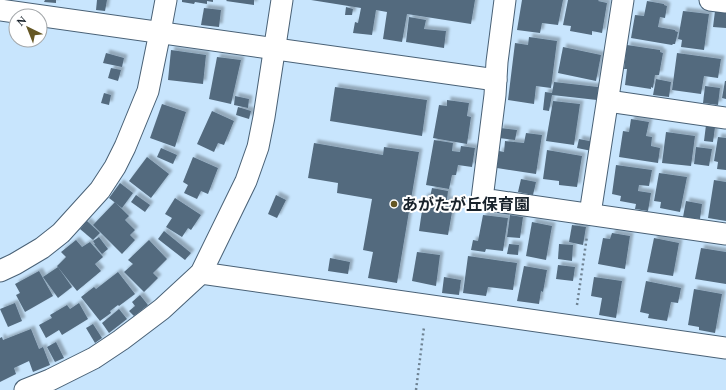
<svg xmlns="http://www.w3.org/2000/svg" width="726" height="390" font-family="Spectral,'Noto Sans JP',serif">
<defs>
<filter id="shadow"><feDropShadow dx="3.5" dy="-3.5" stdDeviation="1" flood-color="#0004"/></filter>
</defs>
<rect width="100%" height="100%" fill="#c8e5fd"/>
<g fill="#536a7e" filter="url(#shadow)">
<path d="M45,0H56V3L44,2Z"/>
<path d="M97,0H107L105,11L96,10Z"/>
<path d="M182,0H213V2L207,1V4L195,2L194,4L182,2Z"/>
<path d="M227,0H254V5L226,1Z"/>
<path d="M311,0H475L471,24L407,14L402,42L383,39L387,12L376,10L372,35L353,33L355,22L358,23L361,8Z"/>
<path d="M522,0H563L558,25L542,23L540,33L517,30Z"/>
<path d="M568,0H599L598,1L607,3L602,33L592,31V35L570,31L571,26L563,25Z"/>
<path d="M647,1L664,4V5L667,6L665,18L660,17L658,27L675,30V31L678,32L675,44H673L672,45L631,38L635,15L644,16Z"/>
<path d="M346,7L353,9L352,15H345Z"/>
<path d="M204,8L221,10L219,27L201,25Z"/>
<path d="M683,11L709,14L704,50L681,47L682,40L678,39Z"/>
<path d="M715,11L726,12V28L713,27Z"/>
<path d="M409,17L426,20L424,29L446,31L444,48L406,42Z"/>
<path d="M529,37L557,41L551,88L536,86L534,104L508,100L515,43L528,45Z"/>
<path d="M627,45L660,50V52L663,53L659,75H655L653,88L651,87V89L625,85L627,69H624Z"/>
<path d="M563,47L601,55L596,81L558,73Z"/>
<path d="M171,50L206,55L203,84L168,80Z"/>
<path d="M106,53L124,58L122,67L103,63Z"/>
<path d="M677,53L721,59L718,78L704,76L701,94L672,90Z"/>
<path d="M217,57L241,60L231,104L209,99Z"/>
<path d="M111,68L121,70L118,81L108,78Z"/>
<path d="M656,79L671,82L669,97L653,95Z"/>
<path d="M725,81H726V99L722,98Z"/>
<path d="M554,82L598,87L597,100L552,95L549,111L543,110L545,92L552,93Z"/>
<path d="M705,86L720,88L718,105L703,103Z"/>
<path d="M335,87L427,100L422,136L330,121Z"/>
<path d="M104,93L111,95L109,105L101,103Z"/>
<path d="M235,96L249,99L248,108L234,105Z"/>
<path d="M447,100L469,103L467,116L471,117L467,144L433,138L439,105L447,106Z"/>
<path d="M553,101L580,104L574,145L546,141Z"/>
<path d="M162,104L186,112L175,147L150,138Z"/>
<path d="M238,107L251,111L249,119L236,115Z"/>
<path d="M212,111L234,121L224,145L218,143L214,152L197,144Z"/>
<path d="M631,119L649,122L646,136L652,137L651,146L660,148L658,163L619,157L623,131L629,132Z"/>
<path d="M706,125L715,127L713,142L704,141Z"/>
<path d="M500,128L517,130L515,140L499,138Z"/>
<path d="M666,132L695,136L691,166L662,163Z"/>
<path d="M526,133L542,135L536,174L497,168L499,151L504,152L505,141L524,143Z"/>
<path d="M718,137L726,138V170L717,169L718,162L714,161Z"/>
<path d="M579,139L594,142L592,151L577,148Z"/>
<path d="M434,140L453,143L452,151L460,152L461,146L475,148L472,167L458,165L456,175H452L449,189L426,185Z"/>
<path d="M314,143L383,155L384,147L419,152L397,283L368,278L373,252L363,250L372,199L337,193L338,183L308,178Z"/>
<path d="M696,147L712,149L709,166L694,164Z"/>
<path d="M161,148L177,155L173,164L157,157Z"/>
<path d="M547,150L582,156L577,187L559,185V181L543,179Z"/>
<path d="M147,157L169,174L151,198L129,181Z"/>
<path d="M193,157L218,168L208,194L201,191L197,199L184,193L188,185L183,182Z"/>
<path d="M616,165L652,170L649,186L639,185L638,191L651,193L648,211L635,209L636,204L620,201L621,196L612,194Z"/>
<path d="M659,173L687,177L680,212L660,208L661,202L654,201Z"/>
<path d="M521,179L536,182L533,195L518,192Z"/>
<path d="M714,180L726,182V221L708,218Z"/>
<path d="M120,183L133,193L122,208L109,198Z"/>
<path d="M432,188L448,191L447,200L454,201L448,235L419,231L424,197H430Z"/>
<path d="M136,195L150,205L145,212L131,202Z"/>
<path d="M276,195L286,200L277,218L268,214Z"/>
<path d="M175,198L201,215L191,230L188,228L182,237L166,227L172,218L165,214Z"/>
<path d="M686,201L702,204L700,219L683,217Z"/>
<path d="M115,202L129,216L125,220L135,230L130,235L135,240L122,254L93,225Z"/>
<path d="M483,215L508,218L503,251L486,249L485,252L471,250L473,240L478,241Z"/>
<path d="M510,215L523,217L520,238L507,237Z"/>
<path d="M87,221L100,233L93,240L80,229Z"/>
<path d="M532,222L552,226L546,260L526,256Z"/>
<path d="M572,225L586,227L583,245L569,242Z"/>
<path d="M164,231L191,253L185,260L158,239Z"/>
<path d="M612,233L630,236L625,269L598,264L603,238L610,239Z"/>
<path d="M99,237L108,249L102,254L94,244H95L93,241Z"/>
<path d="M654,238L679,243L673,276L647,272Z"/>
<path d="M76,240L82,247L90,242L103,257L95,264L101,271L77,291L57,266L66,257L61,252Z"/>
<path d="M149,240L167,259L153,273L158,278L144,292L124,272L133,264L128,260Z"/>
<path d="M509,244L519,245L518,255L507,254Z"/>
<path d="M559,244L573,245L572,261L558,259Z"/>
<path d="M701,248L726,252V284L695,279Z"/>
<path d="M417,252L440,255L436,286L412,281Z"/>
<path d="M468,256L517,263L513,290L488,287L486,296L463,293Z"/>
<path d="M330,258L350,262L348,274L328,271Z"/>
<path d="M558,265L575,267L573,281L556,279Z"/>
<path d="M524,266L547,270L543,292L541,291L539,304L517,301Z"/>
<path d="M58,267L72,287L58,298L43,277Z"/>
<path d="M39,271L53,296L25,312L16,295L20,293L15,284Z"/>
<path d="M118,272L135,294L119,306L118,305L110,311L111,313L100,321L81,297L94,287L96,289Z"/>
<path d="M444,277L461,280L459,295L442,293Z"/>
<path d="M594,277L622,281L616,318L599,315L602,298L591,296Z"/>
<path d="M646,281L681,288L678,303L671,302L667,321L648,318L649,314L640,312Z"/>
<path d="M694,289L722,294L715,333L699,330V327L688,325Z"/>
<path d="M140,295L148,305L134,316L129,311L135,306L132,302Z"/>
<path d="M15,303L22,321L8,327L0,309Z"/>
<path d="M79,303L88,319L62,335L59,330L46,338L39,325L52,318L50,315L67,305L70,309Z"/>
<path d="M119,309L127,319L109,333L102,323Z"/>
<path d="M93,324L102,338L95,343L86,328Z"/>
<path d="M31,329L39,349L43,347L50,365L33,372L29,361L14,368L16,374L0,382V338L2,337L3,340Z"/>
<path d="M56,342L64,358L55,362L47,347Z"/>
</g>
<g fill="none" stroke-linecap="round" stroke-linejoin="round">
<g stroke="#496176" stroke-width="23">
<g id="minor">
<path d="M505,0L497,62L495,95L482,199L726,234"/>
<path d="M710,0L726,2"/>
<path d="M0,10L496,80"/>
<path d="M608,101L726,118"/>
<path d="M590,214L623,0"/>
<path d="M0,271L15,264L42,248L61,233L100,190L115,167L125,147L148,91L160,32L166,0"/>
<path d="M201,273L726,348"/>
<path d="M25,390L50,380L94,358L121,340L162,309L201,273L246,181L258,147L264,117L282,0"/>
</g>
</g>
<g stroke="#6e8292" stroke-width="2.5" stroke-dasharray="2 3" stroke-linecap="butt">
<path d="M577,305L587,236"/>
<path d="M416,390L424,327"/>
</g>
<use href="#minor" stroke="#fff" stroke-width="21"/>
</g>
<circle fill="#655724" stroke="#fff" stroke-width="1.5" cx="394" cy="204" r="4"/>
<g text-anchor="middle" stroke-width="4" stroke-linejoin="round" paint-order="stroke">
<g font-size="16" font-weight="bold" fill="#18222b" stroke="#fff" text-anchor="start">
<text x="402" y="210">あがたが丘保育園</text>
</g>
</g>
<g transform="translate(28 28) rotate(317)"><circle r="19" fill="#ffffff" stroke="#a3a7aa"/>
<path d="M0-3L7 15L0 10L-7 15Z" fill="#655724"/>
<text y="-6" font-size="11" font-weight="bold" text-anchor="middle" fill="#18222b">N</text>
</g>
</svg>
